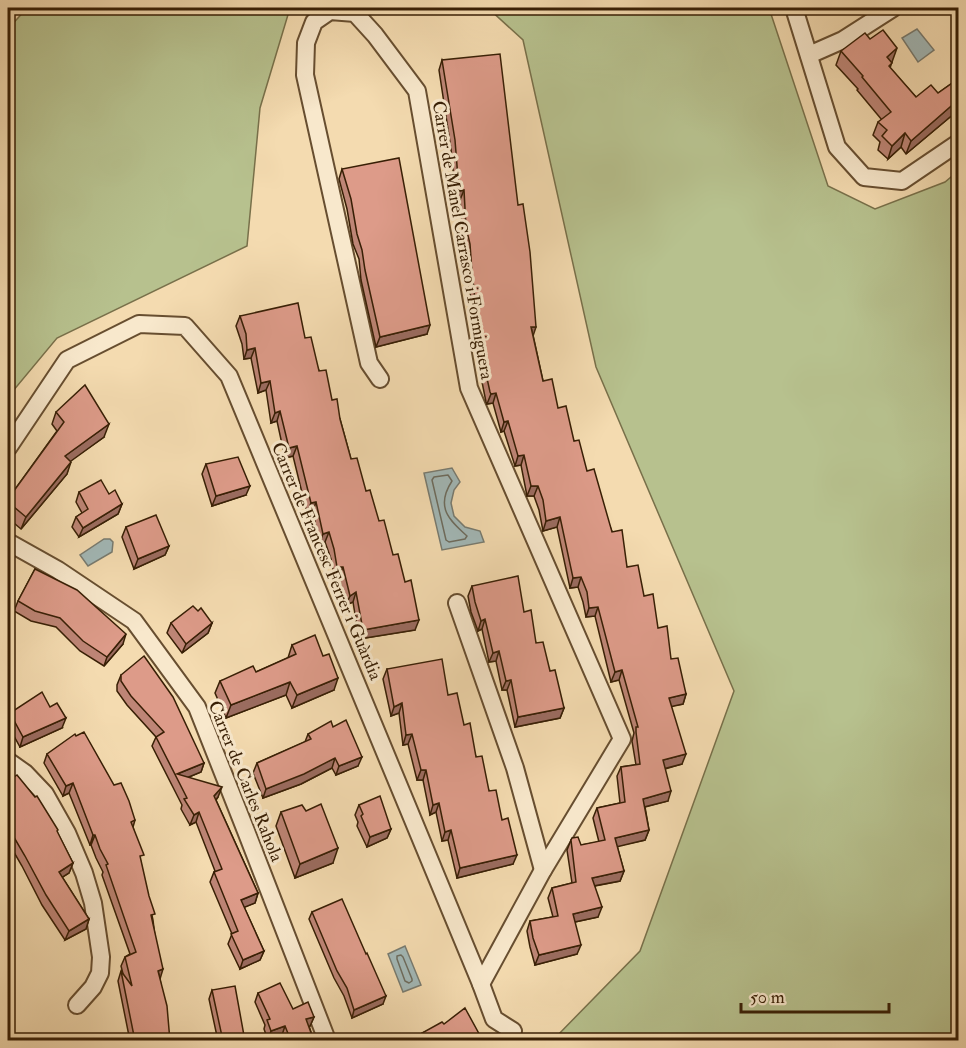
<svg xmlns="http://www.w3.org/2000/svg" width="966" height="1048" font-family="'IM FELL Double Pica',serif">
<rect width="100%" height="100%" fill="#f4dbb0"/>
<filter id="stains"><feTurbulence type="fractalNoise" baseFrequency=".00333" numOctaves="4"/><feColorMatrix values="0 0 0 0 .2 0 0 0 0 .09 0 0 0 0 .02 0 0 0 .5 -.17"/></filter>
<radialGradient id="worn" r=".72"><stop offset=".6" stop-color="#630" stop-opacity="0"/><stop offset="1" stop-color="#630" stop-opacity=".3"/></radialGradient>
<g fill="#b7c18e" stroke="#78704a" stroke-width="1.5">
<path d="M27,8H290L260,108L247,246L57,338L8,397V29Z"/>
<path d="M488,8H769L828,186L875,209L945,182L958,171V1040H553L640,951L734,691L596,367L523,40Z"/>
</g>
<g fill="#a2b8b7" stroke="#787b70" stroke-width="1.5">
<path d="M917,29L934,50L918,62L902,38Z"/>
<path d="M452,468L460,482L454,490L451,503L454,516L465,527L480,531L484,542L442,550L424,473Z"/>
<path d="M104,539H110L113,542L112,552L88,566L80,555Z"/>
<path d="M405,946L421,985L403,992L388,954Z"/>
</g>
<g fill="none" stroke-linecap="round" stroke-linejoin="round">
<g stroke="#6d6c5e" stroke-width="1.5">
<path d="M448,475L452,481C435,507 449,520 467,536L465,539L449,542L446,540L432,480L434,477Z"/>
<path d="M401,955L403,957L412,979V981L409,983L405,981L397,959V956Z"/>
</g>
<g stroke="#674e30" stroke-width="20">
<g id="street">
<path d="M794,8L837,147L864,177L902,181L958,143"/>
<path d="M809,55L843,40L893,8"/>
<path d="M380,379L369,363L305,75L306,43L314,22L330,11L355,13L375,35L417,91L469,388L622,739L543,870L481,984"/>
<path d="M8,448L67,360L139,324L185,326L229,376L481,984L494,1019L513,1031"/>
<path d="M8,542L58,570L134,621L197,707L246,831L327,1040"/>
<path d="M457,603L515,768L543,870"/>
<path d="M8,761L25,773L45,794L67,833L84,873L93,903L101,957L100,973L93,987L77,1005"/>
</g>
</g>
<use href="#street" stroke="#f8e8cc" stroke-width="16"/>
</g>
<g fill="#be8576" stroke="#381f05" stroke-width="1.5">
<path d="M841,51L892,62L890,68L916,97L938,93L958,79V115L956,112L906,154L901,147L888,159L878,150L880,142L873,135L878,122L882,120L857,90L858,89L836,65Z"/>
<path d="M442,60L533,335L543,381L574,441L627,567L644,596L686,694L683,704L671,706L682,764L665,769L668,801L645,807L649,830L645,840L617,846L624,871L620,881L595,886L598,917L575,922L577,954L535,965L530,947L527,931L530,921L553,917L548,898L552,888L572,883L567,850L571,840L581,845L599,842L593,818L597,808L620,803L617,776L621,767L636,765L632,741L634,733L619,680L611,682L595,616L586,617L583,602L578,587L570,588L557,527L543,531L539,510L534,496H527L521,465L515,466L504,431L501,432L493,403L487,404L486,402L476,352L474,313H471V297L467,282L469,278L466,254L463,237L460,200H456L451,149L439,70Z"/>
<path d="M342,169L427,334L376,347L361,280L359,259L353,244L347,209L339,179Z"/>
<path d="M240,316L305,338L340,419L351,459L393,555L415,630L359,639L353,602L346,605L339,577H334L331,559L325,542L319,544L313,511L307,513L293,456L285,458L277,421L271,423L266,390L258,393L251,358L244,359L242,344L236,326Z"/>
<path d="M56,412L104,437L70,461L67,474L21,529L8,518V499L57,431L52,424Z"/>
<path d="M206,464L246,495L212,506L202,474Z"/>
<path d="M79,492L109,494L122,504L118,514L79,537L72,527L76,517L82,513L76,502Z"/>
<path d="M126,527L169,546L165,555L134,569L122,537Z"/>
<path d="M35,569L123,644L104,666L80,651L56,627L31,621L14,611L18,601Z"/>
<path d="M472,586L524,612L536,643L550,671L564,708L560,718L515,727L507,690H502L496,661L489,662L482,629L478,631L471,612L468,596Z"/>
<path d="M171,623H212L208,633L182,653L167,633Z"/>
<path d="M292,645L334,690L292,708L286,695L226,718L215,693L220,681L256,672L288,658Z"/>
<path d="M387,669L448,695L464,725L489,791L502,820L513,864L457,878L448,840L442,841L436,812L430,815L423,780H417L408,744L403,745L399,713L391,716L383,679Z"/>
<path d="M121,675L204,763L201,772L189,777L218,797L216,800L258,893L255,903L244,907L264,951L260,960L240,969L228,944L232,934L210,882L214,872L215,871L196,822L190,825L181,809L182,805L152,746L156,737L127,705L117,691V685Z"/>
<path d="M10,713L62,728L20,747L8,725V720Z"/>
<path d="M333,727L358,766L336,775L332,768L301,784L263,798L253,773L257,763L305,742L308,734Z"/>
<path d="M47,754L114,785L135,820L133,827L141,863L153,920L160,979L170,1041H130L118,981L121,971L123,974L121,966L125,957L130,954L102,875L103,872L96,858L91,845H90L69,793L63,796L44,763Z"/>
<path d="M8,779L57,832L73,863L69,873L62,877L89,919L86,929L65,940L42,905L22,866L8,842Z"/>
<path d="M359,805L391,829L387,838L367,847L357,826L358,822L355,815Z"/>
<path d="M306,811L333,863L295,878L276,826L281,812Z"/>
<path d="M312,912L383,1004L352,1018L344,996L334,978L309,919Z"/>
<path d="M212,990L245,1041H218L209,999Z"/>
<path d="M258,993L293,1009L314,1017L310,1026H309L314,1041H284L282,1035L268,1040L264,1029L265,1025L255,1002Z"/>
<path d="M444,1024L483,1041H419L422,1033Z"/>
</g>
<g fill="#9b6c60" stroke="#381f05" stroke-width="1.5">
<path d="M897,48L892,62L882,71L887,57Z"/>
<path d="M958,100V104L956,112L906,154L911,141Z"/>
<path d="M905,133L901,147L888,159L892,146Z"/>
<path d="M464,190L460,200H456L459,191Z"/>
<path d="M475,303H477L474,313H471Z"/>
<path d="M430,325L427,334L376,347L380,337Z"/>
<path d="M531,327H536L533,336Z"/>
<path d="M255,348L251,358L244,359L247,350Z"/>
<path d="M270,381L266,390L258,393L261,383Z"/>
<path d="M496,393L493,403L487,404L491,394Z"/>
<path d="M280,411L277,421L271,423L275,413Z"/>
<path d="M508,421L504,431L501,432L504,422Z"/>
<path d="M109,424L104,437L60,469L65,456Z"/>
<path d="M297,446L293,456L285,458L289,448Z"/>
<path d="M524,455L521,465L515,466L518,456Z"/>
<path d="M71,462L67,474L21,529L26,517Z"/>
<path d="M250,486L246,495L212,506L216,496Z"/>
<path d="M531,486H538L534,496H527Z"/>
<path d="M316,502L313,511L307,513L311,503Z"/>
<path d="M122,504L118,514L79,537L83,528Z"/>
<path d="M560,517L557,527L543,531L546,521Z"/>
<path d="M329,532L325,542L319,544L323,534Z"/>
<path d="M169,546L165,555L134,569L138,559Z"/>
<path d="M337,567H343L339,577H334Z"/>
<path d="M581,577L578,587L570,588L573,578Z"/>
<path d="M356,592L353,602L346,605L350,596Z"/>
<path d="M598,607L595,616L586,617L589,608Z"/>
<path d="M485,619L482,629L478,631L481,621Z"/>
<path d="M419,620L415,630L359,639L363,630Z"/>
<path d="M212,623L208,633L182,653L186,644Z"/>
<path d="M126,634L123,644L104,666L107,657Z"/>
<path d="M499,651L496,661L489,662L493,653Z"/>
<path d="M622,670L619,680L611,682L615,672Z"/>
<path d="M338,678L334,690L292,708L297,695Z"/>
<path d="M511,680L507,690H502L506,681Z"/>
<path d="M290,682L286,695L226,718L231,705Z"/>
<path d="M686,694L683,704L665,708L669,698Z"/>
<path d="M402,703L399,713L391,716L394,707Z"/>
<path d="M564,708L560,718L515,727L518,717Z"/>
<path d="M66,718L62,728L20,747L23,737Z"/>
<path d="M412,734L408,744L403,745L406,735Z"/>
<path d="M686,754L682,764L659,770L663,760Z"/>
<path d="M362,757L358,766L336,775L339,766Z"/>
<path d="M335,758L332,768L301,784L263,798L266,789Z"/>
<path d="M204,763L201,772L179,781L177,774Z"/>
<path d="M421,770H426L423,780H417Z"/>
<path d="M73,783L69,793L63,796L66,786Z"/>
<path d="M222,787L218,797L211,806L214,796Z"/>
<path d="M671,791L668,801L640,808L643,799Z"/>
<path d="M439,803L436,812L430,815L433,805Z"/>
<path d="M199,812L196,822L190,825L194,815Z"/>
<path d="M391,829L387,838L367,847L370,837Z"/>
<path d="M451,830L448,840L442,841L445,832Z"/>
<path d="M649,830L645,840L612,848L615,838Z"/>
<path d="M93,835H95L91,845H90Z"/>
<path d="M338,848L333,863L295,878L300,864Z"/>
<path d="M517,855L513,864L457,878L460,868Z"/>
<path d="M73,863L69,873L55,882L59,872Z"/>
<path d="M624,871L620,881L588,887L592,878Z"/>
<path d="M258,893L255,903L238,910L241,900Z"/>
<path d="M602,907L598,917L570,923L573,914Z"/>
<path d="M89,919L86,929L65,940L69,931Z"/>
<path d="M581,945L577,954L535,965L539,955Z"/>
<path d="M264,951L260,960L240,969L243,960Z"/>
<path d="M163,969L160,979L158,971Z"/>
<path d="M386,996L383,1004L352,1018L354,1010Z"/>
<path d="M314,1017L310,1026L302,1028L306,1019Z"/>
<path d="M285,1026L282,1035L268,1040L271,1031Z"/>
</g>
<g fill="#dd9b89" stroke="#381f05" stroke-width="1.5">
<path d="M883,30L897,48L887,57L892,63L889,66L916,97L931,85L938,93L958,79V100L911,141L905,133L892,146L882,136L887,130L878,122L891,112L862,77L863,76L841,51L865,33L870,39Z"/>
<path d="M500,54L518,205L523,204L530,252L536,327H531L543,381L552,379L558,408L566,406L574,441L579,440L587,471L594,469L612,532L622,530L627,567L638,565L644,596L653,594L658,628L667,626L671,659L678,658L686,694L669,698L686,754L663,760L671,791L643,799L649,830L615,838L624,871L592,878L602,907L573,914L581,945L539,955L533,938L530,921L558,916L552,888L576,882L571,840L572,838L578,837L581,845L605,840L597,808L625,802L621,767L640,764L636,732V727H638L622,670L615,672L598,607L589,608L587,592L581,577L573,578L560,517L546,521L543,500L538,486H531L524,455L518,456L508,421L504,422L496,393L491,394L490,392L479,342L477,303H475L474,287L471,272H472L470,244L466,227L464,190L459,191L455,140L442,60Z"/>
<path d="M399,158L430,325L380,337L365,270L362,250L357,234L351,199L342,169Z"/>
<path d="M298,303L305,338L311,337L319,371L326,370L332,400L337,399L340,419L351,459L357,458L366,491L370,490L379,521L384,520L393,555L398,554L405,582L411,580L419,620L363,630L356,592L350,596L343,567H337L334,549L329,532L323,534L316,502L311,503L297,446L289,448L280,411L275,413L270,381L261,383L255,348L247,350L246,334L240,316Z"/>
<path d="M85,385L109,424L65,456L71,462L26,517L8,502V499L64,422L56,412Z"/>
<path d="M238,457L250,486L216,496L206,464Z"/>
<path d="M101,480L109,494L115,490L122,504L83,528L76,517L88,509L79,492Z"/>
<path d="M156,515L169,546L138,559L126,527Z"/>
<path d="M35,569L77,590L126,634L107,657L83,641L60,618L35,611L18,601Z"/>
<path d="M518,576L524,612L531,610L536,643L543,642L550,671L555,670L564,708L518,717L511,680L506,681L499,651L493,653L485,619L481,621L475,602L472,586Z"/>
<path d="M193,606L198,611L201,608L212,623L186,644L171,623Z"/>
<path d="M315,635L323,656L329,654L338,678L297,695L290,682L231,705L220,681L253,666L256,672L296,654L292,645Z"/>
<path d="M144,656L173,697L204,763L177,774L222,787L214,796L258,893L241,900L264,951L243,960L231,934L238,931L214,872L222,869L199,812L194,815L184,799L187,798L156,737L164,732L131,696L121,681V675Z"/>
<path d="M442,659L448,695L457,693L464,725L470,723L476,757L482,756L489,791L496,790L502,820L508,818L517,855L460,868L451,830L445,832L439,803L433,805L426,770H421L412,734L406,735L402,703L394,707L387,669Z"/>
<path d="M42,692L50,707L57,703L66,718L23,737L10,713Z"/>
<path d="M346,720L362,757L339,766L335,758L304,774L266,789L257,763L311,739L308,734L331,721L333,727Z"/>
<path d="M84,732L114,785L121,783L129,801L135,820L131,822L144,855L140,856L149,896L155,914L151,915L163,969L158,971L167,1006L170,1041H135L121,971L132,986L125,957L136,952L106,865L108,864L100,849L95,835H93L73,783L66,786L47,754L75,734L76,736Z"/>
<path d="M17,775L35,797L37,796L58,830L57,831L73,863L59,872L89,919L69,931L46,895L25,856L8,827V779V781Z"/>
<path d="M380,796L391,829L370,837L361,816L363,814L359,805Z"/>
<path d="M321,804L338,848L300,864L281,812L302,805L306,811Z"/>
<path d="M342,899L366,954L367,953L386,996L354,1010L347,988L337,971L312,912Z"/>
<path d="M280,983L293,1009L308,1002L314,1017L306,1019L314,1041H291L285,1026L271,1031L267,1020L270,1019L258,993Z"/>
<path d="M235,986L245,1041H223L212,990Z"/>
<path d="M465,1008L483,1041H426L422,1033L442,1022L444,1024Z"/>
</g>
<g text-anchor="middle" stroke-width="6" stroke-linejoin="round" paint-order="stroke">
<g font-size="18" fill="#381f05" stroke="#f8e8cc">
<text transform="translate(463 240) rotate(80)" y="6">Carrer de Manel Carrasco i Formiguera</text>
<text transform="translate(327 561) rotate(67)" y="6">Carrer de Francesc Ferrer i Guàrdia</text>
<text transform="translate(246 781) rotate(68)" y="6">Carrer de Carles Rahola</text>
</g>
</g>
<rect width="966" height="1048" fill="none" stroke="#f4dbb0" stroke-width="30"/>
<rect x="9" y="9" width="948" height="1030" fill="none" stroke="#381f05" stroke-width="3"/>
<rect x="15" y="15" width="936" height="1018" fill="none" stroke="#381f05" stroke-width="1.5"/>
<path d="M741 1003v9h148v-9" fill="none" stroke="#381f05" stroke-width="3"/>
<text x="750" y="1003" font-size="18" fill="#381f05" stroke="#f8e8cc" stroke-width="4.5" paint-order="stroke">50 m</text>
<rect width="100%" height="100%" filter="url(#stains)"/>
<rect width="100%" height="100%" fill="url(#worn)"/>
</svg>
